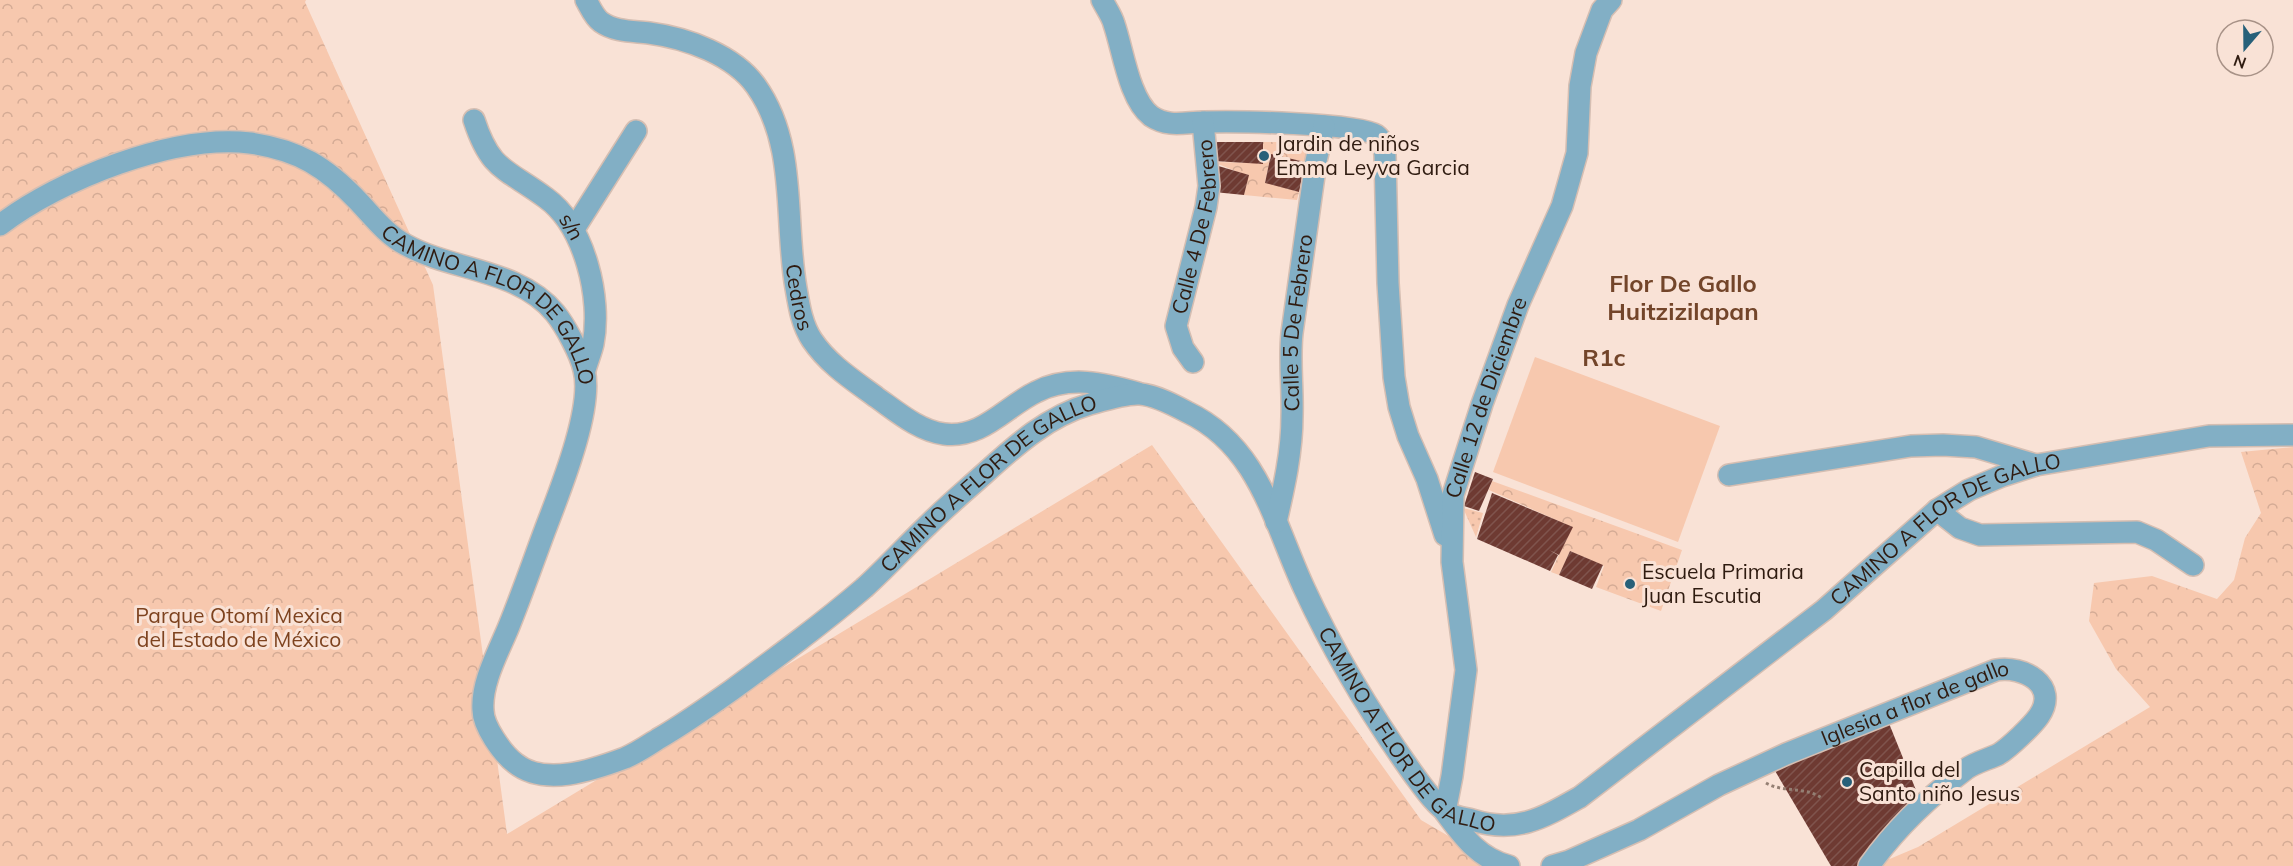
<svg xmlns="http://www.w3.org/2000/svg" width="2293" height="866" font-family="Mulish,sans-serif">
<defs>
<pattern id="grass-dots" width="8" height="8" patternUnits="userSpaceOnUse" patternTransform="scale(1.5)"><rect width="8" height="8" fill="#f7c8ae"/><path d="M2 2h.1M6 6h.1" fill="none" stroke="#d4ab95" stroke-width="1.8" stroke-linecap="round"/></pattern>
<pattern id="park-crowns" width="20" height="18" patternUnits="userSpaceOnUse" patternTransform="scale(1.5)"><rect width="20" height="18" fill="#f7c8ae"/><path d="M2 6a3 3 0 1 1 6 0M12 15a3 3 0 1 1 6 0" fill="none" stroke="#d4ab95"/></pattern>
<pattern id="building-hatch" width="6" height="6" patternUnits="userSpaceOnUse" patternTransform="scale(1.5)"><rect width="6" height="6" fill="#6e3a32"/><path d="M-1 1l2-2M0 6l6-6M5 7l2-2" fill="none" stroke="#7f544d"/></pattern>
</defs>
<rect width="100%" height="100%" fill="#f9e2d6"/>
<path fill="url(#grass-dots)" d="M1463,508L1483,513L1476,537Z"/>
<g fill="url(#park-crowns)">
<path d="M0,0H306L305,2L433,285L507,834L1152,445L1421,820L1500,866H0Z"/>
<path d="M1263,142H1309L1305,162L1271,154L1265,182L1299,192L1297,200L1244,195L1248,176L1213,162L1264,163Z"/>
<path d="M2293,447V866H1873L1918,847L2150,707L2116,669L2089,621L2094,583L2152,576L2217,599L2234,580L2245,538L2261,513L2241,452Z"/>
<path d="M1492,481L1682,550L1661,611L1596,587L1604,566L1570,551L1559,575L1551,572L1572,527L1489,490Z"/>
</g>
<path fill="#f7c8ae" d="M1535,357L1720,426L1678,542L1493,472Z"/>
<g fill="url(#building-hatch)">
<path d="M1209,142H1263V164L1214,161Z"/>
<path d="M1271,154L1305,162L1299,192L1265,183Z"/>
<path d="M1215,165L1249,175L1244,195L1214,192Z"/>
<path d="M1475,472L1493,479L1479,511L1464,506Z"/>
<path d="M1492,493L1573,527L1559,555L1549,550L1558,555L1550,571L1477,539Z"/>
<path d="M1570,551L1603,565L1592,589L1559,575Z"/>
<path d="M1886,716L1920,800L1861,866H1831L1771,764Z"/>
</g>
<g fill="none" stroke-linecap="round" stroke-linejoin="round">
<g stroke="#d5beb2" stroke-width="24">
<g id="minor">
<path id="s1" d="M586,0C590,7 594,17 601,22C615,32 633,31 649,33C687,38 734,55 756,86C798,145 784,221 796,288C799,306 802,325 812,340C829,365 853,380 876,397C896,411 919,431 944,434C982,439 1005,407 1036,392C1069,375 1104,383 1138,393"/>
<path d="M1102,0C1106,8 1112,16 1114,24C1123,50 1129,99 1151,116C1169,128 1185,122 1204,122C1233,121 1358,123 1376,135C1383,140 1384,147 1385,155L1388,283L1394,377L1399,407L1408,436L1427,479L1445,535"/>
<path id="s2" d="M474,120C491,172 506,168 546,198C585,226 602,299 593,344C591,353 587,362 585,370"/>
<path id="s3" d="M0,225C60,179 174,134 250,143C299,150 326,167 359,202C374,218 387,235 406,245C453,271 519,269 555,313C565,325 581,355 584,370C594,408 559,493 545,530C533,562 522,594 509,626C499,651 481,682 483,710C483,726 502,753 515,763C544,787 593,770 625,758C637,753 647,746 658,739C684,724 708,707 732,690C777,657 822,624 864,588C886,568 906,546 928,525C946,507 965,491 984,474C1016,445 1048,416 1090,404C1104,400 1126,393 1140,394C1155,395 1174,405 1187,412C1259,446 1273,521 1304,588C1333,651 1374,719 1414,775C1423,787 1435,805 1448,813C1455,817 1464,818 1472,820C1516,834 1543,818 1580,797L1824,610L1937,510L1969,490L2002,476L2036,465L2209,436L2293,435"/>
<path d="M574,229L636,131"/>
<path id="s4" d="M1193,362L1183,348L1176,326L1206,207L1209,186L1203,122"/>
<path d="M1729,475L1911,446L1943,445L1976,447L2036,465"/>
<path d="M1937,510L1960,528L1980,535L2137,532L2156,540L2193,565"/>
<path id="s5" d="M1276,522C1284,487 1292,452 1292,416C1293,388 1289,361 1292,333L1316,161L1324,126"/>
<path id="s6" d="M1509,866C1478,858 1463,836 1445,812L1452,776L1466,670L1452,562L1453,495L1482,404L1518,305L1562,206L1577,153L1580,86L1586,53L1602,10L1611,0"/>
<path id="s7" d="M1552,866L1569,861L1639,830L1719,785L1786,754L1996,670C2023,665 2060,685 2039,716C2032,726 2010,747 1999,754C1989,759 1976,762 1966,769C1930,796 1895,829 1869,866"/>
</g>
</g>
<path stroke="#947f73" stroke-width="3" stroke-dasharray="3 3" stroke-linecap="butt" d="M1766,783C1783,793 1807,786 1823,799"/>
<use href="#minor" stroke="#82afc5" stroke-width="21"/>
</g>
<g fill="#276079" stroke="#f9e2d6" stroke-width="2">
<circle cx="1264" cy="156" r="6"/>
<circle cx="1630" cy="584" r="6"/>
<circle cx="1847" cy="782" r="6"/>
</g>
<g text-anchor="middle" stroke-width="6" stroke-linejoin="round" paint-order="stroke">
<g font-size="21" fill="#2f1b10" stroke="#f9e2d6" text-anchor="start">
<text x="1276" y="151">Jardin de niños<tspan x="1276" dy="24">Emma Leyva Garcia</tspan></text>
<text x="1642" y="579">Escuela Primaria<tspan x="1642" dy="24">Juan Escutia</tspan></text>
<text x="1859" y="777">Capilla del<tspan x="1859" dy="24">Santo niño Jesus</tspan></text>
</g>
<g font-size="21" fill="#2f1b10" stroke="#f9e2d6">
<text dy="7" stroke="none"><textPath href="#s4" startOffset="142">Calle 4 De Febrero</textPath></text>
<text dy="7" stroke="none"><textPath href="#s2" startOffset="148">s/n</textPath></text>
<text dy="7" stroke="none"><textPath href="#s1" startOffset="417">Cedros</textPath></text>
<text dy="7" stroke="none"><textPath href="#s3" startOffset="568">CAMINO A FLOR DE GALLO</textPath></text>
<text dy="7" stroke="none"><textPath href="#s5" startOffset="201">Calle 5 De Febrero</textPath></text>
<text dy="7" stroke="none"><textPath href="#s6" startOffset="508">Calle 12 de Diciembre</textPath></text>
<text dy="7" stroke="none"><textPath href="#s3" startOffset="1683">CAMINO A FLOR DE GALLO</textPath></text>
<text dy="7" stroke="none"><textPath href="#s3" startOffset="2996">CAMINO A FLOR DE GALLO</textPath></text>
<text dy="7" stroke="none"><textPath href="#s7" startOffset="399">Iglesia a flor de gallo</textPath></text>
<text dy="7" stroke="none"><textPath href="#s3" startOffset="2313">CAMINO A FLOR DE GALLO</textPath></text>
</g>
<g font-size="21" fill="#7e431f" stroke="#f9e2d6">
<text x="239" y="623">Parque Otomí Mexica<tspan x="239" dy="24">del Estado de México</tspan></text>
</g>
<g font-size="24" font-weight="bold" fill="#73452a" stroke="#f9e2d6">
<text x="1683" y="292">Flor De Gallo<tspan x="1683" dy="28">Huitzizilapan</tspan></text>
<text x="1604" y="366">R1c</text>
</g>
</g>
<g transform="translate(2245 48) rotate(200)"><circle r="28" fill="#f9e2d6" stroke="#a89287" stroke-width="1.5"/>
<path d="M0-4.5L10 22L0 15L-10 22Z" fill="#276079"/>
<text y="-9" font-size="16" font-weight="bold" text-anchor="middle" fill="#2f1b10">N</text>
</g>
</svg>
